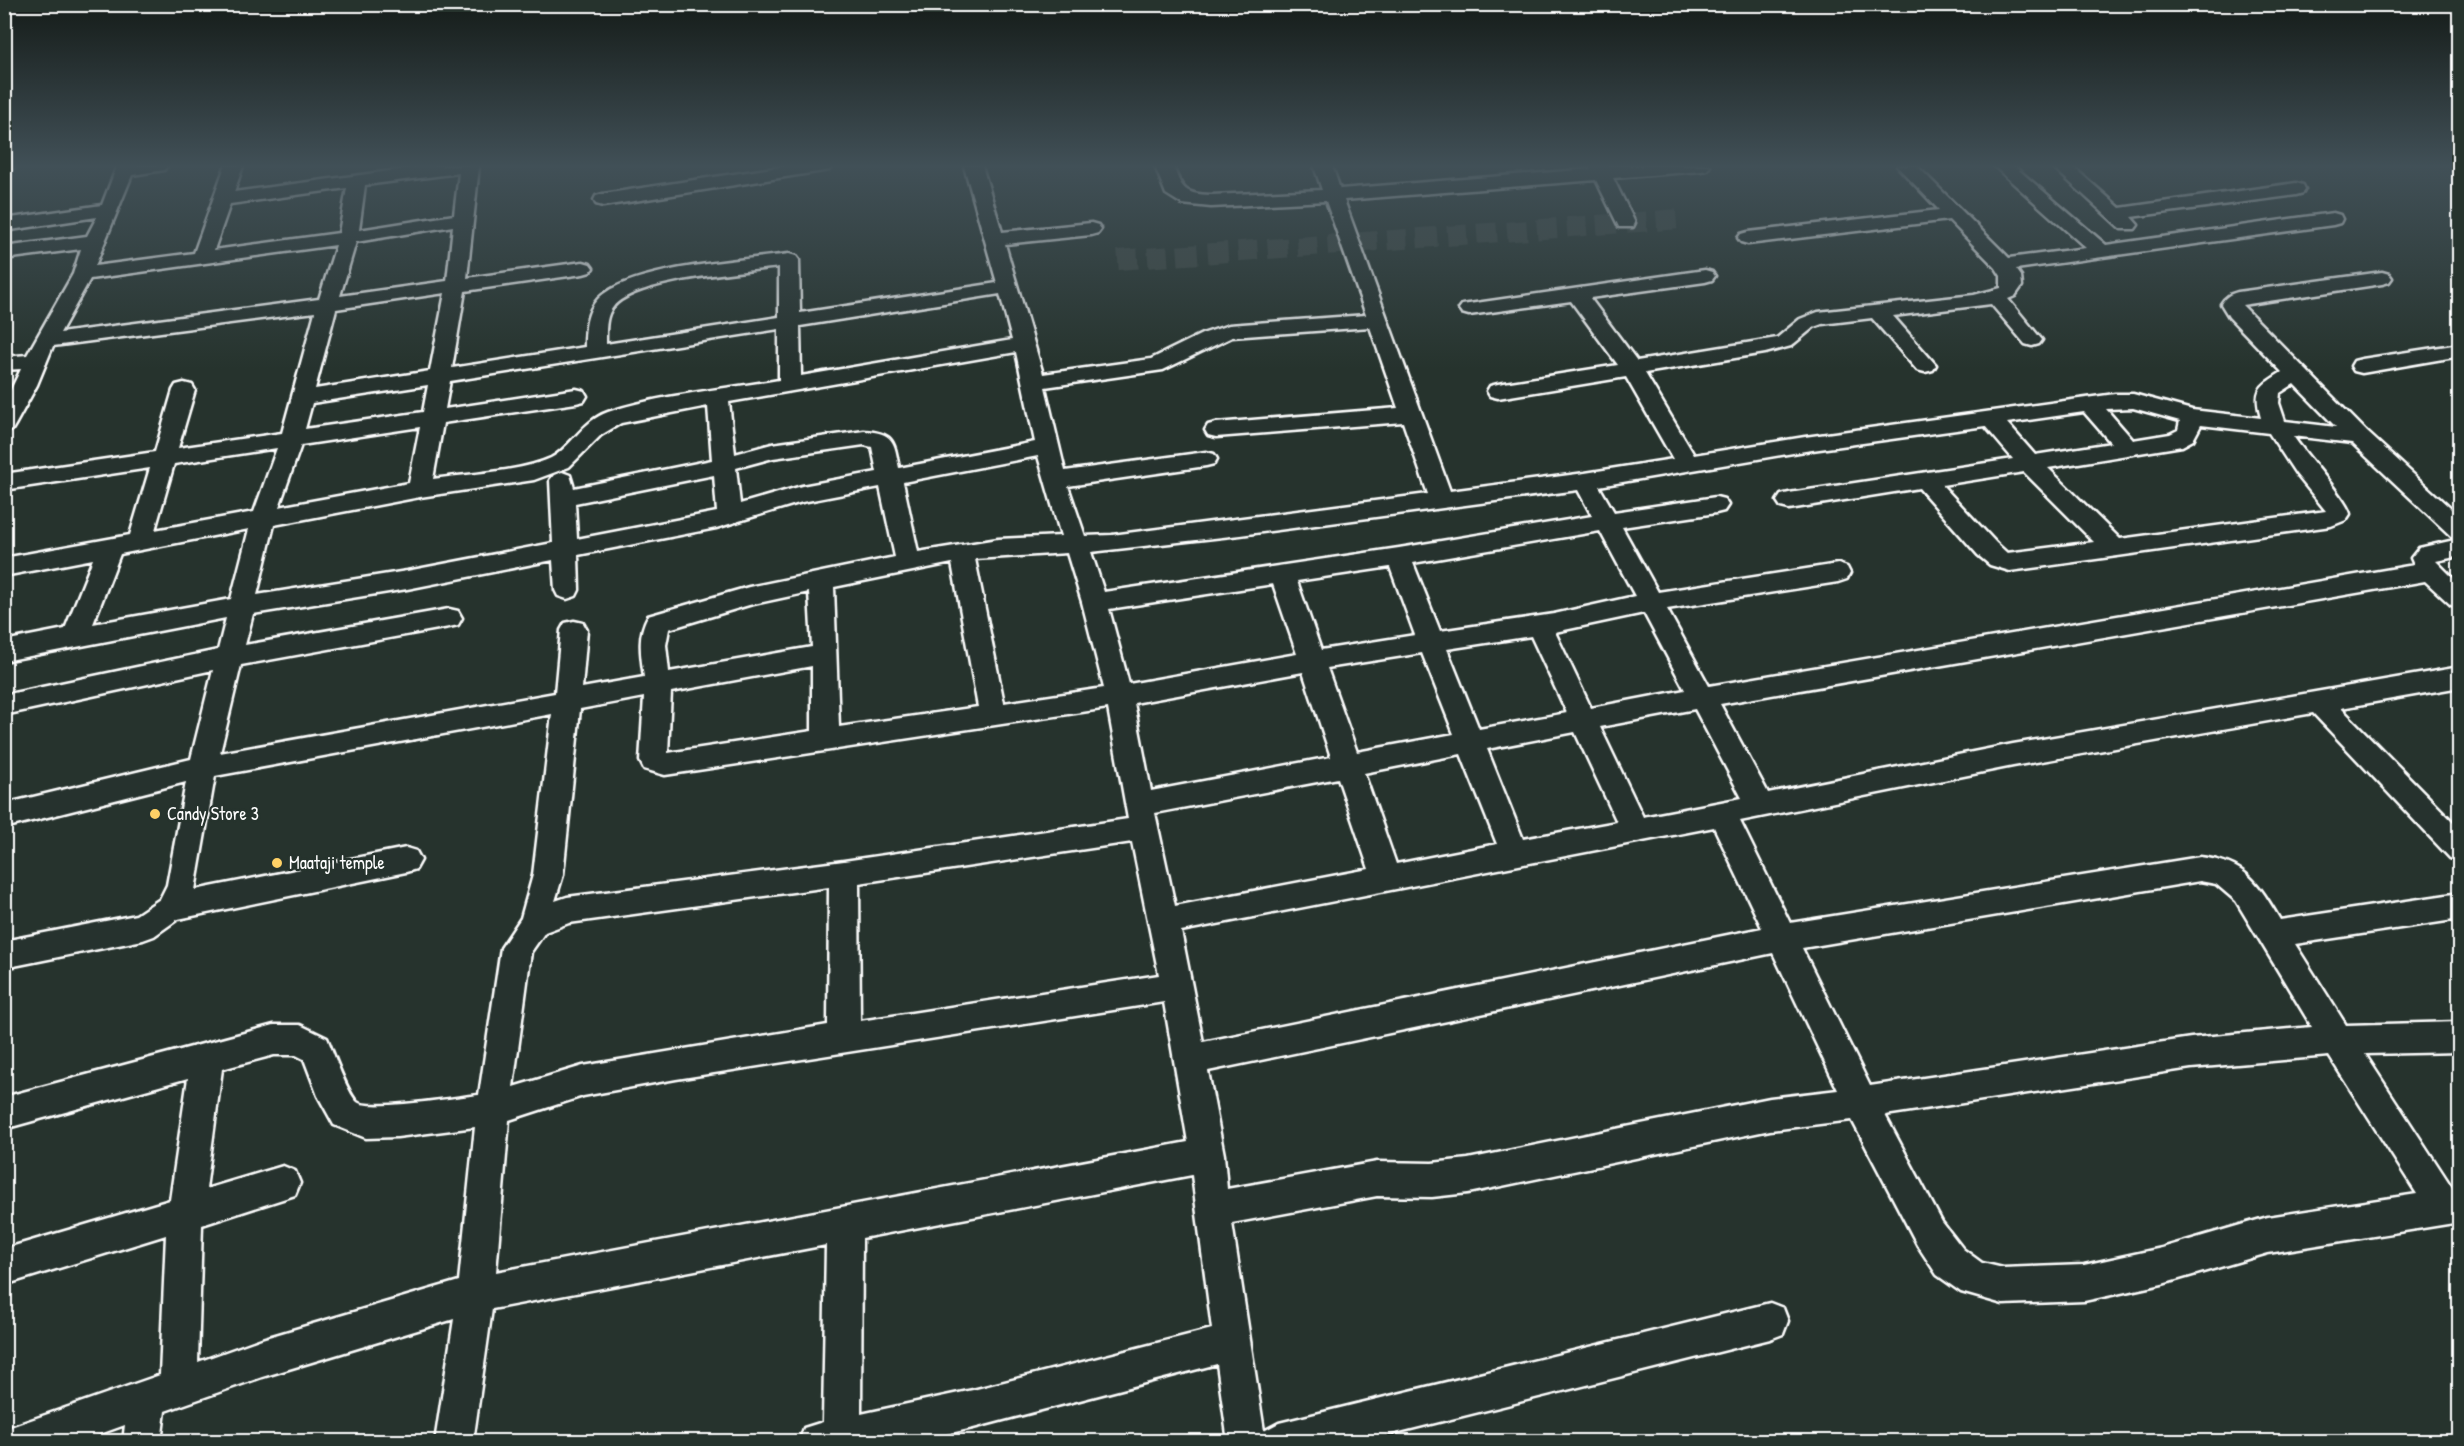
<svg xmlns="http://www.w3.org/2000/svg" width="2464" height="1446" font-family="'Patrick Hand',sans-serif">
<rect width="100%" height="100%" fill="#26332d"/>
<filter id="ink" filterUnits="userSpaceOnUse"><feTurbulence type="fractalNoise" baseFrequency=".0167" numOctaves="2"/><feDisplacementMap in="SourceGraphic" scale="12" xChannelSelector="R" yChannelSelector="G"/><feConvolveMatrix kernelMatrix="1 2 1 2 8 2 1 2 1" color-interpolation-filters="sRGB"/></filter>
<g filter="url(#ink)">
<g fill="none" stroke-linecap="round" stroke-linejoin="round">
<path stroke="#3c4742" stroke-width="20" stroke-dasharray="20 10" stroke-linecap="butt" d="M1118,260L1680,219"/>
<g stroke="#fff" stroke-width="5">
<g id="street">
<path d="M4,166H15L10,172L4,173Z"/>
<path d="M117,166H167L164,170L132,175L95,266L194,253L225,166H243L234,192L427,166H479L467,278L583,262L590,264L593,268L590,272L583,274L465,291L452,368L585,347C585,330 586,312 598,299C628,267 745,260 789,254L796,256L799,260L800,313L997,283L964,166H982L1002,232L1091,223L1098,225L1101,229L1098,233L1091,235L1005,244L1043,374L1151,359L1202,334L1229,325L1366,315L1326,201L1211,207L1182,204L1166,194L1155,166H1173C1182,190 1185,194 1211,195L1322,190L1314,166H1332L1340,189L1591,169L1589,166H1710L1707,170L1701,171L1613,178L1635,223L1633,227H1619L1617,223L1596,180L1344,200L1450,491L1585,473L1673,459L1626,377L1498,398L1490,396L1487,391L1490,386L1498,384L1618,365L1571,301L1469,315L1462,313L1459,309L1462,305L1705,270L1712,272L1715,276L1712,280L1705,282L1590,298L1637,361L1777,338L1800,319L1818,312L1974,295L2001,288V276L1996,268L1949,220L1748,244L1741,242L1738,238L1741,234L1748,232L1939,210L1897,166H1917L2009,258L2086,248L1994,166H2014L2106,245L2333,213L2340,215L2342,219L2340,223L2333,225L2016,269L2021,276L2022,286L2015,296L2008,299L2042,340L2039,344L2032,346L2025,344L1991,304L1893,316L1936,365L1933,370L1925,372L1917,370L1872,318L1822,324L1814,327L1791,346L1765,353L1645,373L1694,455L1805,437L2115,394H2133L2192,410L2261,418C2253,389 2259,387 2282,372L2229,317L2221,304C2225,297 2230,294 2238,292L2382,272L2389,274L2392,278L2389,282L2382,284L2242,305L2367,432L2460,517V556L2436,561L2460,585V608L2451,605L2425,581L1720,704L1768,793L2013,744L2460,667V687L2341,708L2460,829V861L2450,858L2313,713L2013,766L1740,821L1790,923L2200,857C2246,862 2258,883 2280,920L2460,893V919L2295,944L2346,1025L2460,1022V1052L2365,1054L2453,1189L2460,1188V1222L2268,1253L2162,1284L2084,1301L2003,1304L1961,1292L1937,1275L1918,1246L1852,1120L1770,1130L1468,1193L1432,1197L1377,1196L1232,1223L1264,1431L1279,1423L1770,1303L1783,1308L1788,1321L1783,1334L1770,1339L1359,1442H1228L1217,1364L973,1428L910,1442H799L804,1428L823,1422L826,1245L492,1309L473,1442H435L454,1319L262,1377L165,1411L161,1442H123L125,1425L78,1442H4L8,1428L160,1375L166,1235L4,1285V1249L170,1200L188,1078L4,1129V1097L274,1025H300L327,1038C334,1054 346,1091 357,1102C368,1112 460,1097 479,1095L501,948L521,918L533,875L552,714L215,776L195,890L406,848L416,851L421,860L416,869L406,872L178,919L154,936L143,940L4,968V941L136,915L160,899L167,885L186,782L4,828V804L191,759L213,670L4,715V695L218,650L226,618L4,661V641L65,629L93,559L4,576V558L130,535L150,468L4,490V474L155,452L173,390L176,385L184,383L192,385L195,390L178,448L282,433L315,312L53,346L37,385L15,425L12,430L4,432V404L21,369L4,370V357L27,355L73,274L81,249L4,259V247L87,236L97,217L4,231V219L102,205ZM459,173L454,215L359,230L365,185ZM347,188L339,233L214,250L230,204ZM453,226L447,281L340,296L356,242ZM336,245L319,299L60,333L90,279ZM779,267V317L606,344C606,332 605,316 613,307C635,279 743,272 779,267ZM445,293L430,371L315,389L336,309ZM1000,294L1012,340L801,376L800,326ZM1370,327L1398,408L1216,423L1208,425L1205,430L1208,435L1216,437L1403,422L1428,494L1112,535L1085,536L1068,486L1206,466L1214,464L1217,459L1214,454L1206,452L1065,471L1045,387L1163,370L1232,337ZM779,329V380C724,389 660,395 608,412C582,421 571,448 551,458C520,472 468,474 433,479L443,423L576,403L584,401L587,396L584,391L576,389L445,409L450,381ZM1016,352L1035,442L899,468C894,441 894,433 864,431L772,444L735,454L729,402ZM2294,384L2336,427L2285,421L2279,403L2280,393ZM428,385L423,412L305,429L312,403ZM708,406L712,460L574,488L570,475L562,472L554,475L550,480L553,543L407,571L257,595L274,525L420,497L534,480L569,467L601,435L621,423ZM2133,408L2180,421L2178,430L2170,434L2133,440L2106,409ZM2084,412L2111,443L2035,455L2007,423ZM2201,425L2269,433L2296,474L2326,511L2120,539L2048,468L2182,446L2193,440ZM1985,426L2013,459L1789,493L1781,495L1777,501L1781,507L1789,509L1919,488L1978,555L1990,565L2010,571L2331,526L2346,520L2350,514C2347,500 2304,453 2293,436L2352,443L2452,537L2459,539L2419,548L2411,558L2414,565L1709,686L1667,609L1838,582L1847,579L1850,573L1847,567L1838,564L1658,592L1622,527L1716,513L1724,511L1728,505L1724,499L1716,497L1614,512L1599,486L1805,451ZM420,427L409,483L279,507L301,445ZM864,445L872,447L877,472L802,486L740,504L736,468L773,458ZM277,448L254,512L155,530L174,464ZM1038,456L1061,536L998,539L918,552L903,482ZM2024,472L2094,542L2007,553L1996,543L1942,485ZM714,475L717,512L577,539L575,503ZM880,487L895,557L749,587L648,616C637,635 641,656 644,677L582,688L587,630L583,623L574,621L565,623L561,630L555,693L220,753L241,665L449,627L458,625L462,618L458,611L449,609L245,645L253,614L407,589L553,560L555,590L558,596L567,599L576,596L579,590L578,555L716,528L802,502ZM1578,490L1592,516L1399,548L1104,592L1091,552L1240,535ZM249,529L231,599L93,624L120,554ZM1600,531L1635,596L1554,614L1440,631L1413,563ZM1067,553L1082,602L1104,688L1004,703L975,559ZM952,563L978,707L839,727L834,587ZM1390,567L1415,635L1321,650L1297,581ZM1273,584L1297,654L1129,684L1109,609ZM809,592L812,647L669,672L666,645L669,629L749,605ZM1644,613L1685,690L1591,708L1555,632ZM1531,636L1567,713L1479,729L1447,649ZM1422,653L1454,734L1357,752L1327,668ZM812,666V731L668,753L671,692ZM1303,672L1331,757L1151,791L1134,703ZM644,697L640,761L644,769L665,775L1108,708L1128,819L844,861L567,897L555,901L563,875L580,709ZM1695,709L1742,798L1643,817L1600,727ZM1575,732L1617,822L1523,839L1487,749ZM1461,754L1497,844L1396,864L1364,773ZM1338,778L1369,869L1175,906L1155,813ZM1714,827L1762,928L1203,1042L1181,931ZM1132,842L1159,975L860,1021L859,883ZM2200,881L2216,884L2236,901L2312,1027L2191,1038L1870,1086L1802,948ZM829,887L828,1025L583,1066L513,1087L531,952L545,932L569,923ZM1773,953L1838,1090L1770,1098L1468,1159L1432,1163L1377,1162L1227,1189L1224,1155L1208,1071ZM1164,1002L1188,1142L496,1272L509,1120L583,1096L676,1079ZM274,1055H296L304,1059L318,1096L334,1125L366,1138L397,1137L475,1127L459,1281L262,1339L198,1362L202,1225L295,1195L300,1183L295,1171L283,1166L206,1189L222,1069ZM2329,1056L2417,1194L2268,1217L2162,1248L2084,1265L2003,1268L1982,1263L1963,1249L1942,1222L1885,1115L2191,1068ZM1192,1175L1212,1329L973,1390L861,1414L862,1238Z"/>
<path d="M786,166H832L829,170L823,171L603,206L596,204L594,200L596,196L603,194Z"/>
<path d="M2052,166H2072L2120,208L2296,183L2303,185L2305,189L2303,193L2296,195L2131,217L2138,225L2135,229H2121Z"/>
<path d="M2460,344V356L2362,373L2354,371L2351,366L2354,361L2362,359Z"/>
</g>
</g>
<use href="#street" fill="#26332d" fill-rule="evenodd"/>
</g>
</g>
<linearGradient id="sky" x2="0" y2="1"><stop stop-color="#151c19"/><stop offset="0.45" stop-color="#415057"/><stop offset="1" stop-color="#415057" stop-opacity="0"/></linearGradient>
<rect width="2464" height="369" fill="url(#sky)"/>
<g fill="#ffd166" stroke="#26332d" stroke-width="2">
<circle cx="155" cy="814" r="6"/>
<circle cx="277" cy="863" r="6"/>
</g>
<g text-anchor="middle" stroke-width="4.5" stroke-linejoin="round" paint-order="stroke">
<g font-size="18" fill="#fff" stroke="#26332d" text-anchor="start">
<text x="167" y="820">Candy Store 3</text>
<text x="289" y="869">Maataji temple</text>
</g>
</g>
<rect width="2464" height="1446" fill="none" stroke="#26332d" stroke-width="24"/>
<rect x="12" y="12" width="2440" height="1422" fill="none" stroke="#fff" stroke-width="2" filter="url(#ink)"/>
</svg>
